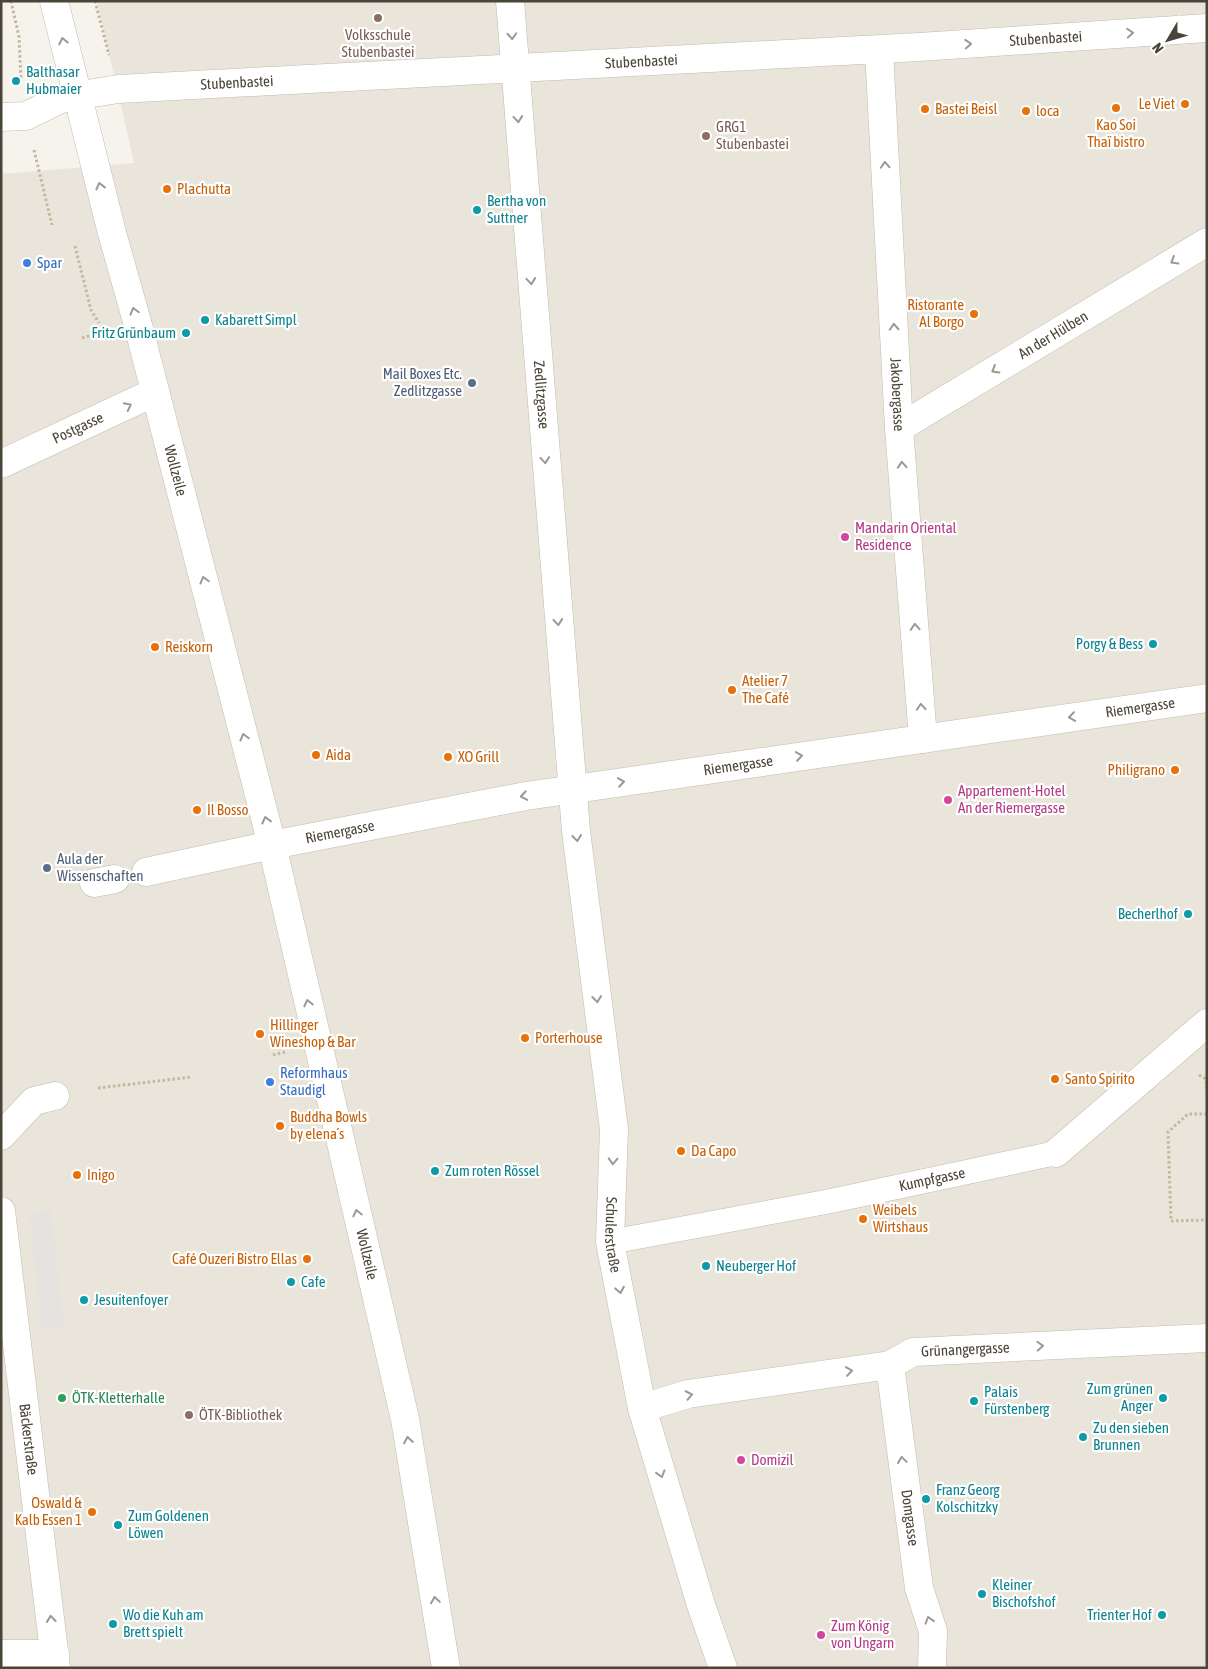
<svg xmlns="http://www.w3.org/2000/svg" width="1208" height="1669" font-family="'Asap Condensed',sans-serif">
<rect width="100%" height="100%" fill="#f6f3ec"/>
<path fill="#eae5da" d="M97,1H1207V1668H1V174L134,163Z"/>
<path fill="#e5e3e0" d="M51,1210L64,1327L42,1330L29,1213Z"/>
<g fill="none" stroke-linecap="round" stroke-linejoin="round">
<g stroke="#c2bbae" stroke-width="25">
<g id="lane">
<path id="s1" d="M610,1242L831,1201L1056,1153"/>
</g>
</g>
<g stroke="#c2bbae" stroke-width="29">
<g id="street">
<path id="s2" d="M54,1L112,233L138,325L272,845L405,1419L446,1668"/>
<path id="s3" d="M510,1L576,831L614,1129L610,1242L642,1408L701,1605L723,1668"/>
<path id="s4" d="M879,50L899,428L923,739"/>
<path id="s5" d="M1,117L26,116L63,98L118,89L919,47L1207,28"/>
<path id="s6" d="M899,428L1207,242"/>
<path id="s7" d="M1,464L155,392"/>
<path id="s8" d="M146,872L272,845L526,796L1207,698"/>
<path d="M94,883L115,879"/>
<path d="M1,1136L34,1101L55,1096"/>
<path d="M1056,1153L1207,1023"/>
<path id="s9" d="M1,1211L56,1668"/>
<path id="s10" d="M890,1365L919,1588L933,1631L932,1668"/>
<path id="s11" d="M642,1408L688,1394L890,1365L913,1352L1207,1338"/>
<path d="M1,1654H55"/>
</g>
</g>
<g stroke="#c4b79f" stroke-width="3" stroke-dasharray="2.5 2.5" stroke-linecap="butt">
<path d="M11,1L19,37L21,80"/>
<path d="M95,1L109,55"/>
<path d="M34,150L52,225"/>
<path d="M75,246L91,310L99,323"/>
<path d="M82,338L103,332"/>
<path d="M273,1055L285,1052"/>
<path d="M1199,1075L1206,1079L1207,1090"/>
<path d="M98,1088L192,1077"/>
<path d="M1207,1114H1188L1168,1132L1171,1221L1207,1220"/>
</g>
<use href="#lane" stroke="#fff" stroke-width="24"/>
<use href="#street" stroke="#fff" stroke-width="28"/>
</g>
<defs><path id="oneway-chevron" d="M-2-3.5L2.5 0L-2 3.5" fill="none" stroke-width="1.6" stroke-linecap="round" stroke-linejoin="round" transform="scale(1.25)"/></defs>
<g stroke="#9c9892">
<use href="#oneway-chevron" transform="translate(1130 33) rotate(-4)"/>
<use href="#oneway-chevron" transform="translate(512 36) rotate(87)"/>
<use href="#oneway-chevron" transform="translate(63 41) rotate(-103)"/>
<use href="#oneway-chevron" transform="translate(968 44) rotate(-4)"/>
<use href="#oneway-chevron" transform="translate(518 119) rotate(85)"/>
<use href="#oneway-chevron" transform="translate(885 165) rotate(-93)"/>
<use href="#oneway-chevron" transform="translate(100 186) rotate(-104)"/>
<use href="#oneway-chevron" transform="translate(1174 261) rotate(149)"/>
<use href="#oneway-chevron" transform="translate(531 281) rotate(85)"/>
<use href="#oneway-chevron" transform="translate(134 311) rotate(-106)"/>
<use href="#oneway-chevron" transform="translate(894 327) rotate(-93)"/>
<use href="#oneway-chevron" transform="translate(995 370) rotate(149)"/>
<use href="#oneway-chevron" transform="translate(128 406) rotate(-26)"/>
<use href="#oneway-chevron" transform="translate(545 460) rotate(85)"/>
<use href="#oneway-chevron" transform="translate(902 465) rotate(-94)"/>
<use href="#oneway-chevron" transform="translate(204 580) rotate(-105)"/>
<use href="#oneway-chevron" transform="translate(558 622) rotate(85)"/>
<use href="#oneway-chevron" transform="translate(915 627) rotate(-94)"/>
<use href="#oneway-chevron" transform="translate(921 707) rotate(-94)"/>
<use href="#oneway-chevron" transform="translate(1072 717) rotate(172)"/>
<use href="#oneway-chevron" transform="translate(244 737) rotate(-105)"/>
<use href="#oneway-chevron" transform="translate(799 756) rotate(-8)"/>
<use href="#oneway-chevron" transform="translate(621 782) rotate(-8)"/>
<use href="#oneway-chevron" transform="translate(524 796) rotate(170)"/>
<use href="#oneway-chevron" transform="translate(266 820) rotate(-104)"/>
<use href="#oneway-chevron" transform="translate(577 838) rotate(83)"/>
<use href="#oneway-chevron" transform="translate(597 999) rotate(83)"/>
<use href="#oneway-chevron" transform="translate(308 1003) rotate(-103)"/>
<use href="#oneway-chevron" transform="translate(613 1161) rotate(92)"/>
<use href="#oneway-chevron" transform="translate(357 1213) rotate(-103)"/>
<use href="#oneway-chevron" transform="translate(620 1290) rotate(79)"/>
<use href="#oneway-chevron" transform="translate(1040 1346) rotate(-3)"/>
<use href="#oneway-chevron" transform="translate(849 1371) rotate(-8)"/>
<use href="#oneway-chevron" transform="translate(689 1395) rotate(-12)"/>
<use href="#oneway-chevron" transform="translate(408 1440) rotate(-99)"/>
<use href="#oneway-chevron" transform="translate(902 1460) rotate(-98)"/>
<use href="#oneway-chevron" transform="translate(661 1474) rotate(73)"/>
<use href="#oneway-chevron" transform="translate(435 1600) rotate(-99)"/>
<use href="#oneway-chevron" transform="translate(51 1619) rotate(-96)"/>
<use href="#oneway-chevron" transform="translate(929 1620) rotate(-107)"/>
</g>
<g fill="#8d6e63" stroke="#fff" stroke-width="2">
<circle cx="378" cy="18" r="5"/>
<circle cx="706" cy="136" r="5"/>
<circle cx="189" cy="1415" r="5"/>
</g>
<g fill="#0f9aa8" stroke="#fff" stroke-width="2">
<circle cx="16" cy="81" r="5"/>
<circle cx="477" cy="210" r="5"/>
<circle cx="205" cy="320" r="5"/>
<circle cx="186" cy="333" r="5"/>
<circle cx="1153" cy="644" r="5"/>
<circle cx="1188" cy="914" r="5"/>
<circle cx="435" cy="1171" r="5"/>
<circle cx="706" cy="1266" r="5"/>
<circle cx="291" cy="1282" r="5"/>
<circle cx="84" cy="1300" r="5"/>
<circle cx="1163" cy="1398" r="5"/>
<circle cx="974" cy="1401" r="5"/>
<circle cx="1083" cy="1437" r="5"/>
<circle cx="926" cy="1499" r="5"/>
<circle cx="118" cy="1525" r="5"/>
<circle cx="982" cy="1594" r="5"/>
<circle cx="1162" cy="1615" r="5"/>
<circle cx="113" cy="1624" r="5"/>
</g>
<g fill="#e8710a" stroke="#fff" stroke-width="2">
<circle cx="1185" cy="104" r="5"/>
<circle cx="1116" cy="108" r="5"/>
<circle cx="925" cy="109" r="5"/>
<circle cx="1026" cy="111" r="5"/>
<circle cx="167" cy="189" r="5"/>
<circle cx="974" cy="314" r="5"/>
<circle cx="155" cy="647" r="5"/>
<circle cx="732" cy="690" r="5"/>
<circle cx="316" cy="755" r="5"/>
<circle cx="448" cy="757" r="5"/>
<circle cx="1175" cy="770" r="5"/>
<circle cx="197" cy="810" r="5"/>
<circle cx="260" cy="1034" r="5"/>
<circle cx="525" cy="1038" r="5"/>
<circle cx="1055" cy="1079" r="5"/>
<circle cx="280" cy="1126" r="5"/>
<circle cx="681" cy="1151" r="5"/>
<circle cx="77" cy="1175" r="5"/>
<circle cx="863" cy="1219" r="5"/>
<circle cx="307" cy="1259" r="5"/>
<circle cx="92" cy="1512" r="5"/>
</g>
<g fill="#3f7fe0" stroke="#fff" stroke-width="2">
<circle cx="27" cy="263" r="5"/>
<circle cx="270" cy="1082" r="5"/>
</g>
<g fill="#5c6f8a" stroke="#fff" stroke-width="2">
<circle cx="472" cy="383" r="5"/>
<circle cx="47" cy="868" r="5"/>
</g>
<g fill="#d1479c" stroke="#fff" stroke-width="2">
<circle cx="845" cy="537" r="5"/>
<circle cx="948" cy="800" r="5"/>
<circle cx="741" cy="1460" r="5"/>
<circle cx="821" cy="1635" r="5"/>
</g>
<circle fill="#2e9e5b" stroke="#fff" stroke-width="2" cx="62" cy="1398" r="5"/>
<g text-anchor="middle" stroke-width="4.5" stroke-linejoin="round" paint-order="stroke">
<g font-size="15" fill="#785e54" stroke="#fff" text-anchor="start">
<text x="378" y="40" text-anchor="middle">Volksschule<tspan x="378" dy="17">Stubenbastei</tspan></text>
<text x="716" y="132">GRG1<tspan x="716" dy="17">Stubenbastei</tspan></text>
<text x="199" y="1420">ÖTK-Bibliothek</text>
</g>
<g font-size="15" fill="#4b4439" stroke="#fff">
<text dy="5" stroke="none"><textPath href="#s5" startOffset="1051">Stubenbastei</textPath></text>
<text dy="5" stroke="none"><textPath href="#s5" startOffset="646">Stubenbastei</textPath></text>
<text dy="5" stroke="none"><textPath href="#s5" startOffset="241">Stubenbastei</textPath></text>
<text dy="5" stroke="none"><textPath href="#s6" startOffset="180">An der Hülben</textPath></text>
<text dy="5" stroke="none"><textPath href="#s4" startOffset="345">Jakobergasse</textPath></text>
<text dy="5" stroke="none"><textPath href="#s3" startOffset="395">Zedlitzgasse</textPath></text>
<text dy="5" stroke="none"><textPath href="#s7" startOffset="85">Postgasse</textPath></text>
<text dy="5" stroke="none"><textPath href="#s2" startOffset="485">Wollzeile</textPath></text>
<text dy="5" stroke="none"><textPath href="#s8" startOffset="1008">Riemergasse</textPath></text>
<text dy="5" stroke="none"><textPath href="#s8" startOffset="602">Riemergasse</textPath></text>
<text dy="5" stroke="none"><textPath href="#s8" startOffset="198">Riemergasse</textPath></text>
<text dy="5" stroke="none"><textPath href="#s1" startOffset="328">Kumpfgasse</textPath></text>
<text dy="5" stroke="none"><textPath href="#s3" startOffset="1239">Schulerstraße</textPath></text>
<text dy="5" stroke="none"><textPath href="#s2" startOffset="1292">Wollzeile</textPath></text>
<text dy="5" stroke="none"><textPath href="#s11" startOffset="331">Grünangergasse</textPath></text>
<text dy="5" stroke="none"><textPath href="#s9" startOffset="230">Bäckerstraße</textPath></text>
<text dy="5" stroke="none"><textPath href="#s10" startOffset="154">Domgasse</textPath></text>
</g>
<g font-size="15" fill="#0d838f" stroke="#fff" text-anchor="start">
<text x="26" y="77">Balthasar<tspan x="26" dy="17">Hubmaier</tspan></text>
<text x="487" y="206">Bertha von<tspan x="487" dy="17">Suttner</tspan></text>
<text x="215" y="325">Kabarett Simpl</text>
<text x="176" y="338" text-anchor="end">Fritz Grünbaum</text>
<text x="1143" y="649" text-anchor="end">Porgy &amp; Bess</text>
<text x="1178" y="919" text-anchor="end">Becherlhof</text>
<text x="445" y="1176">Zum roten Rössel</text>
<text x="716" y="1271">Neuberger Hof</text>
<text x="301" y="1287">Cafe</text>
<text x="94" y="1305">Jesuitenfoyer</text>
<text x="1153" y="1394" text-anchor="end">Zum grünen<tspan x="1153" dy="17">Anger</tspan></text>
<text x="984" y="1397">Palais<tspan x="984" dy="17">Fürstenberg</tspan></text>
<text x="1093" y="1433">Zu den sieben<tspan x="1093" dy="17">Brunnen</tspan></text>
<text x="936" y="1495">Franz Georg<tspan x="936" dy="17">Kolschitzky</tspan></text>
<text x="128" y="1521">Zum Goldenen<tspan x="128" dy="17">Löwen</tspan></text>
<text x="992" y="1590">Kleiner<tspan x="992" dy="17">Bischofshof</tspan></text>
<text x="123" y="1620">Wo die Kuh am<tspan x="123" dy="17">Brett spielt</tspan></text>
<text x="1152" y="1620" text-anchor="end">Trienter Hof</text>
</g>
<g font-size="15" fill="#c56008" stroke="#fff" text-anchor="start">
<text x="1175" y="109" text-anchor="end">Le Viet</text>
<text x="935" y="114">Bastei Beisl</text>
<text x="1036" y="116">loca</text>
<text x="1116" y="130" text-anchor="middle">Kao Soi<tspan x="1116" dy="17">Thaï bistro</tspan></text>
<text x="177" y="194">Plachutta</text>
<text x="964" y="310" text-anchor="end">Ristorante<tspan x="964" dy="17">Al Borgo</tspan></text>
<text x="165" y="652">Reiskorn</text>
<text x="742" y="686">Atelier 7<tspan x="742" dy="17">The Café</tspan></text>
<text x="326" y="760">Aida</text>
<text x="458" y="762">XO Grill</text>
<text x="1165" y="775" text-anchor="end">Philigrano</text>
<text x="207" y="815">Il Bosso</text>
<text x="270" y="1030">Hillinger<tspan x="270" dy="17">Wineshop &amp; Bar</tspan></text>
<text x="535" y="1043">Porterhouse</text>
<text x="1065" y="1084">Santo Spirito</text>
<text x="290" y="1122">Buddha Bowls<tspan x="290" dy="17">by elena´s</tspan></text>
<text x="691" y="1156">Da Capo</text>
<text x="87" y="1180">Inigo</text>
<text x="873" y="1215">Weibels<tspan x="873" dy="17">Wirtshaus</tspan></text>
<text x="297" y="1264" text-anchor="end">Café Ouzeri Bistro Ellas</text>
<text x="82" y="1508" text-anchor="end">Oswald &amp;<tspan x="82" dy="17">Kalb Essen 1</tspan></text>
</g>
<g font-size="15" fill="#366cbe" stroke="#fff" text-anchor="start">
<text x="37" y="268">Spar</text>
<text x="280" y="1078">Reformhaus<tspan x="280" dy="17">Staudigl</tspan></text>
</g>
<g font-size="15" fill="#4e5e75" stroke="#fff" text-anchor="end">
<text x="462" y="379">Mail Boxes Etc.<tspan x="462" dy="17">Zedlitzgasse</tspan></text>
<text x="57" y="864" text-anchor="start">Aula der<tspan x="57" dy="17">Wissenschaften</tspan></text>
</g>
<g font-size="15" fill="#b23c85" stroke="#fff" text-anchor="start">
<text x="855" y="533">Mandarin Oriental<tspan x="855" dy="17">Residence</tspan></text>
<text x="958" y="796">Appartement-Hotel<tspan x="958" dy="17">An der Riemergasse</tspan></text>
<text x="751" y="1465">Domizil</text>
<text x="831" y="1631">Zum König<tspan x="831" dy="17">von Ungarn</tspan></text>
</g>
<g font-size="15" fill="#27864d" stroke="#fff" text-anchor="start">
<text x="72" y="1403">ÖTK-Kletterhalle</text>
</g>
</g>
<rect width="1208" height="1669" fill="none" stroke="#4b4439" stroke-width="5"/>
<g transform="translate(1168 40) rotate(232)" stroke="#ffffff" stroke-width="4" paint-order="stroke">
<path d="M0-4L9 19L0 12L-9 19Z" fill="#4b4439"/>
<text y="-8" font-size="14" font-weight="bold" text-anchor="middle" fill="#4b4439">N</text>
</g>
</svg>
